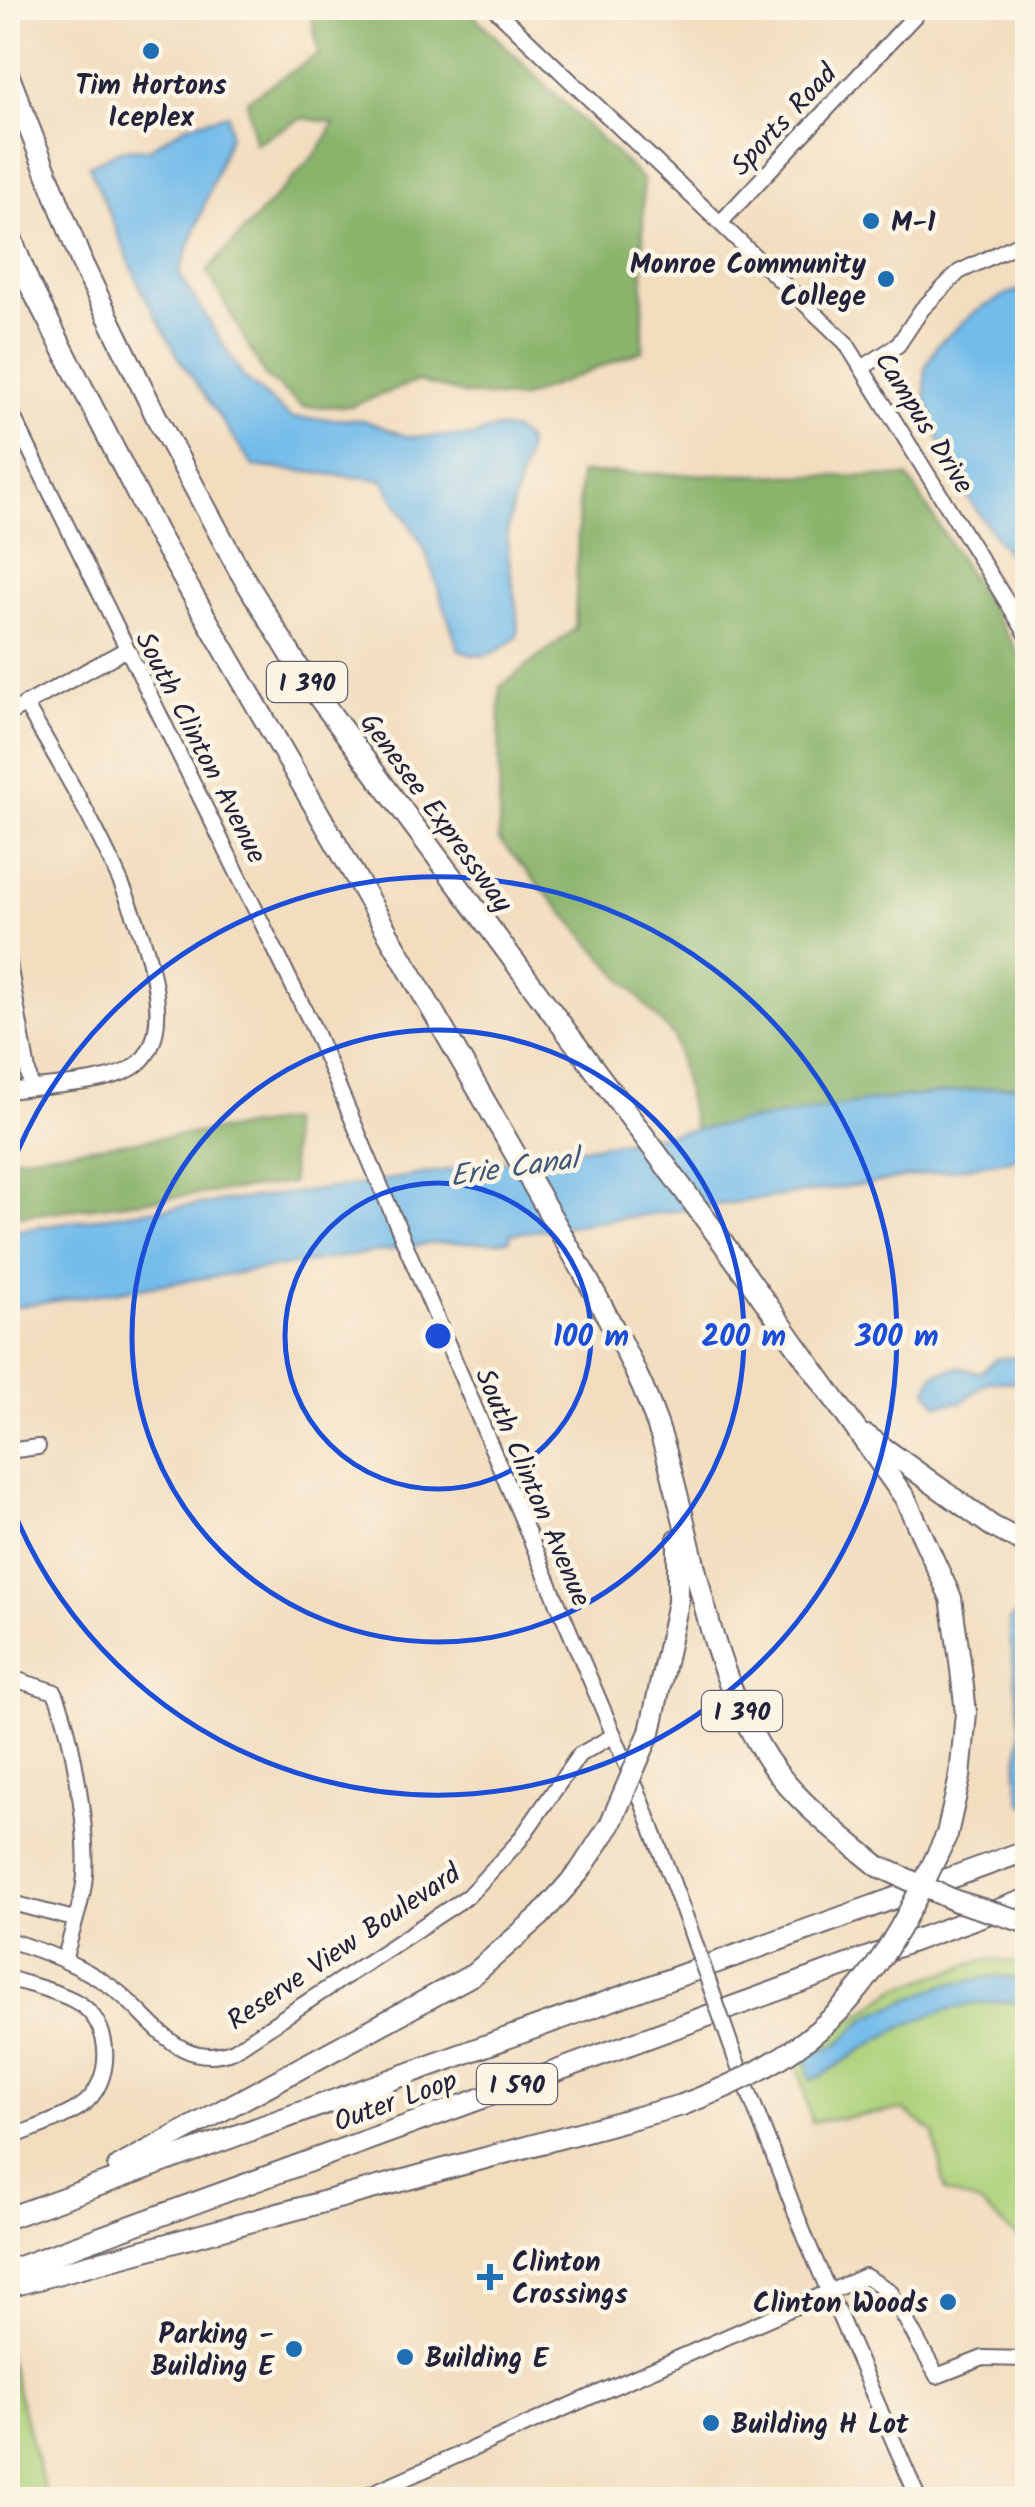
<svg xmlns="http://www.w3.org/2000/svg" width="1035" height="2507" font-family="Kalam,sans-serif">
<rect width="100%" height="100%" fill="#fcf5e5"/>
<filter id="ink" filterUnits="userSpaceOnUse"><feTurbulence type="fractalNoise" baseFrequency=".01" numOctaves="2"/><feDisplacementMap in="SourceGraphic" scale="20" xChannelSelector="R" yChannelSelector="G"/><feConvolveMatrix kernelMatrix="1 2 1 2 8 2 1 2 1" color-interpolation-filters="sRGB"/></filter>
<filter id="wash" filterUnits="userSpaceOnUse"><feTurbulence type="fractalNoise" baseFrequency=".0048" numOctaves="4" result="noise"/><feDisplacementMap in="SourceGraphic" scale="40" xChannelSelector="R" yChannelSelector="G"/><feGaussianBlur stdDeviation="2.25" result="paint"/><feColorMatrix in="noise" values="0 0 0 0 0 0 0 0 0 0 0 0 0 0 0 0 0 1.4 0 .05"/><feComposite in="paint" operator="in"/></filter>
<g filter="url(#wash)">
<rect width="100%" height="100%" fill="#f2ddbf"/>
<g fill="#add27c" stroke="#687a5c" stroke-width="2.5">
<path d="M987,1959L1027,1964V2247L980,2203L945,2192L934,2133L904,2110L811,2122L797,2059L898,1988Z"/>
<path d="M8,2356L47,2499H8Z"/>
</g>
<g fill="#8ab46c" stroke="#566b54" stroke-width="2.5">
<path d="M310,8H466L643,180V350L520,399L464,394L418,381L351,406L303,407L265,376L207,271L320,149L334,123L303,118L255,143L247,100L319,54Z"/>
<path d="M580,473L908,477L1027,666V1084L871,1101L695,1131L674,1037L499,840L500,687L575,629Z"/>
<path d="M289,1121L292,1183L8,1217V1158Z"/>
</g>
<g fill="#72bbea" stroke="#4a6e92" stroke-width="2.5">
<path d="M228,114L230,134L179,274L243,377L291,418L363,420L408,437L473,436L497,428L515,431L528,443C525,470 507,515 507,535C507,570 520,602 517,637C496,654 484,661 459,650L425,549L383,480L253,466L181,361L141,289L89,165L121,150L149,149L187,125Z"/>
<path d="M1027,289H1028L1027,581L951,474L926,400L925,369L937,345L975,312L1009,293Z"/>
<path d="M1027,1084V1157L873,1183L510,1234V1240L500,1242L434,1243L8,1308V1232L129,1213L343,1187L871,1101Z"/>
<path d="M1027,1356V1381L987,1382L962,1402L938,1405L927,1390L935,1374L959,1367L980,1373L996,1359Z"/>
<path d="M1021,1609L1028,1610L1027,1807L1021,1801L1017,1772L1021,1731L1009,1621Z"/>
<path d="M995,1976L1027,1979V2003C946,1994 886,2033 822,2076L810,2080L806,2055L836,2046L869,2016L944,1985Z"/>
</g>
</g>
<g filter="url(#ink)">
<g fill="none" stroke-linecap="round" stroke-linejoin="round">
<g stroke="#6b6369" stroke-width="18">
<g id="minor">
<path d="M494,8L846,343L1028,636"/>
<path d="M722,221L922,8"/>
<path d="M862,368L898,345L922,309L959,272L1028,239"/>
<path d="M8,406L313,1027L641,1799L689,1926"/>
<path d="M8,714L125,650"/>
<path d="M8,958L31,1088"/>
<path d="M8,1091C40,1086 109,1085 135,1066C214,1010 60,765 25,704"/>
<path d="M8,1451L38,1447"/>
<path d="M8,1677L55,1692C73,1734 92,1846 83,1890C79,1913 70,1936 65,1958"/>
<path d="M8,1902L74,1919"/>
<path d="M8,1940C46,1952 79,1964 113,1988C153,2017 177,2072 234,2050L468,1896L519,1841L579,1755L614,1735"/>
<path d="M8,1978C29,1985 55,1990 75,2001C114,2021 115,2083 80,2107C59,2121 30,2129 8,2139"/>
<path d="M735,2057L806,2239L919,2500"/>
<path d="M356,2500L865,2276L890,2291L937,2376L983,2358L1028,2359"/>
</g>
</g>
<g stroke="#6b6369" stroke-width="24">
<g id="highway">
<path d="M8,74L82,263L157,418L239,570L308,683L721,1240L905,1498L951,1598L960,1661L966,1713L960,1777L947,1834"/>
<path d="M8,230L29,283L157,533L585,1275C614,1329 645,1383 663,1442C694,1544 704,1652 760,1747C787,1795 836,1831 878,1866"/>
<path d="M867,1436L992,1526L1028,1545"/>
<path d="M650,1732L678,1602V1539"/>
<path d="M118,2167L474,1974L541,1915L579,1872L610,1825"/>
<path d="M8,2218L1028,1850"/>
<path d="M8,2271L1028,1899"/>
<path d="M8,2287L682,2105"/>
</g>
</g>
<use href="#minor" stroke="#fff" stroke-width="14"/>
<use href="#highway" stroke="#fff" stroke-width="20"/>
<g stroke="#6b6369" stroke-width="18" stroke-linecap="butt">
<path id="minor-bridge" d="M689,1926L735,2057"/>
</g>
<g stroke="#6b6369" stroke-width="24" stroke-linecap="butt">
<g id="highway-bridge">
<path d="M610,1825L650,1732"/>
<path d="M878,1866L956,1901L1028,1923"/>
<path d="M682,2105C838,2046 879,1980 947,1834"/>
</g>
</g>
<use href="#minor-bridge" stroke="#fff" stroke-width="14"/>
<use href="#highway-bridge" stroke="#fff" stroke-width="20"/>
</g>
</g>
<g fill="none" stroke="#1d4ed8" stroke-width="5">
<circle cx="438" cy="1336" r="153"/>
<circle cx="438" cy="1336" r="306"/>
<path d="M8 1175A459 459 0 1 1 8 1497"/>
</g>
<g fill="#1f6fb2" stroke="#fcf5e5" stroke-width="4">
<circle cx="151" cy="51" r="10"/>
<circle cx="871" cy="221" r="10"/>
<circle cx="886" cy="279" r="10"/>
<path d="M485 2262h10v10h10v10h-10v10h-10v-10h-10v-10h10z"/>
<circle cx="948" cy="2302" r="10"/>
<circle cx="294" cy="2349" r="10"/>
<circle cx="405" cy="2357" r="10"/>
<circle cx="711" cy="2423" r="10"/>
</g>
<g text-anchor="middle" stroke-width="9" stroke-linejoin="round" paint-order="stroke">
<g fill="#fcf5e5" stroke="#63616e" stroke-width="2.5">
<rect x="267" y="662" width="80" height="40" rx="8"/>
<rect x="702" y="1691" width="80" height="40" rx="8"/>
<rect x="477" y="2064" width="80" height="40" rx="8"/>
</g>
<g font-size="25" font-weight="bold" fill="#22223b">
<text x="307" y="691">I 390</text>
<text x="742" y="1720">I 390</text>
<text x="517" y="2093">I 590</text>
</g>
<g font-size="28" font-weight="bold" fill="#22223b" stroke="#fcf5e5" text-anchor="start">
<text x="151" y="94" text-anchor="middle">Tim Hortons<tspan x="151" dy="32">Iceplex</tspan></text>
<text x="891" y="231">M-1</text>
<text x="866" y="273" text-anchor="end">Monroe Community<tspan x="866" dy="32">College</tspan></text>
<text x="512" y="2271">Clinton<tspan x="512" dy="32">Crossings</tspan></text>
<text x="928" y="2312" text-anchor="end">Clinton Woods</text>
<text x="274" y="2343" text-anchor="end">Parking -<tspan x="274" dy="32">Building E</tspan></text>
<text x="425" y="2367">Building E</text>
<text x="731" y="2433">Building H Lot</text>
</g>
<g font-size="28" fill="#22223b" stroke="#fcf5e5">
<text transform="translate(783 119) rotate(-47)" y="10">Sports Road</text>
<text transform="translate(925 422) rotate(58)" y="10">Campus Drive</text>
<text transform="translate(202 747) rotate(63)" y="10">South Clinton Avenue</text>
<text transform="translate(437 812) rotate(54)" y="10">Genesee Expressway</text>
<text transform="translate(534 1487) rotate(67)" y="10">South Clinton Avenue</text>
<text transform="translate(343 1946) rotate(-34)" y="10">Reserve View Boulevard</text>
<text transform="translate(395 2100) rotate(-20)" y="10">Outer Loop</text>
</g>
<g font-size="30" font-style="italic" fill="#3e5878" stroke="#fcf5e5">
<text transform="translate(514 1167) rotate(-8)" y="10">Erie Canal</text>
</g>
</g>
<circle cx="438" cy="1336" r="15" fill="#1d4ed8" stroke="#fcf5e5" stroke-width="5"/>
<g font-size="30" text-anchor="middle" font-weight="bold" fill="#1d4ed8" stroke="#fcf5e5" stroke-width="9" stroke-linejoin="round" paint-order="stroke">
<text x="591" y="1346">100 m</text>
<text x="744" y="1346">200 m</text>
<text x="897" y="1346">300 m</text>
</g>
<rect width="1035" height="2507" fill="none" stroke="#fcf5e5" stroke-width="40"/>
</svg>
